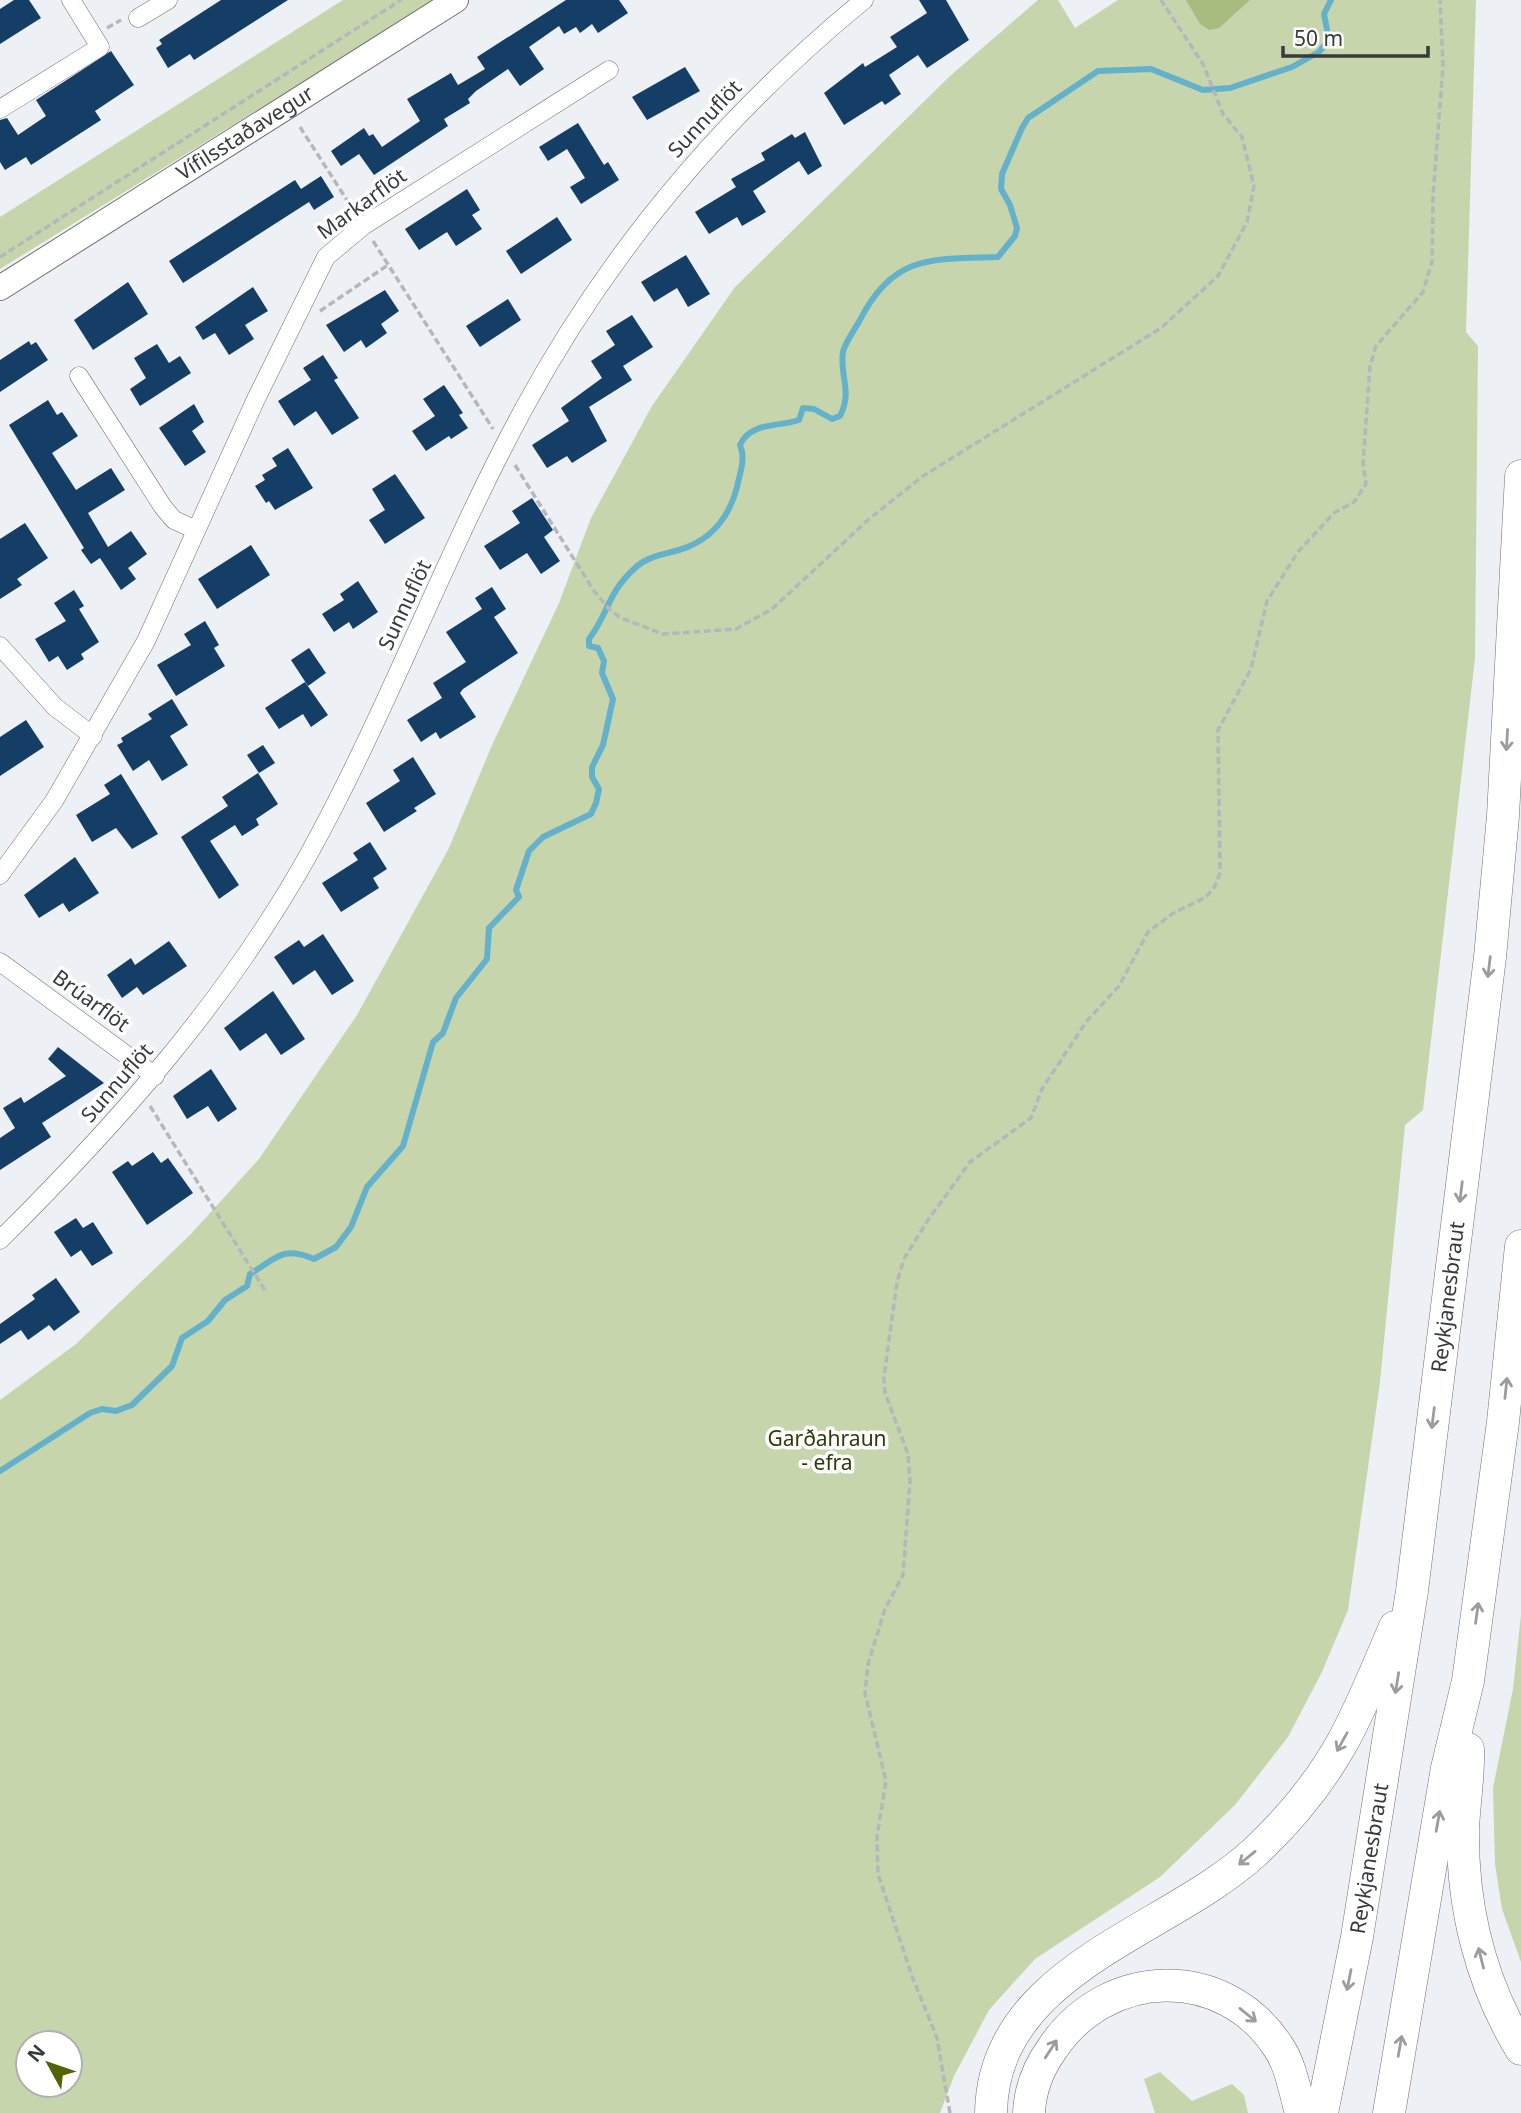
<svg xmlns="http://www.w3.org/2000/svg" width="1521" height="2113" font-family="'Noto Sans',sans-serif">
<rect width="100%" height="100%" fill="#edf0f4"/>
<g fill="#c7d5ac" fill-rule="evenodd">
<path d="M343,0H435L0,269V217Z"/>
<path d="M1038,0H1058L1075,28L1118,0H1476L1466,332L1478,346L1475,658L1423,1110L1405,1125L1380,1382L1348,1610L1322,1672L1288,1737L1235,1805L1160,1877L1035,1959L989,2010L954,2076L940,2113H0V1400L76,1344L190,1235L259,1159L357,1015L448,850L493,743L559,603L591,518L652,406L735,287L950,76ZM28,2043H70V2085H28Z"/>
<path d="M1521,1615V1974V1962L1502,1909L1495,1864L1493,1788L1513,1689Z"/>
<path d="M1160,2072L1192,2101L1232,2084L1244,2095L1248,2113H1155L1144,2079Z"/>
</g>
<path fill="#a9bc7f" d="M1186,0H1250L1219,28L1209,30L1200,24Z"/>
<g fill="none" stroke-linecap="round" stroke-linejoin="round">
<path stroke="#64b1cb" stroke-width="6" d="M0,1471L90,1413L102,1409L116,1411L132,1405L172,1366L182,1338L208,1321L225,1300L247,1286L250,1274C278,1257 282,1246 314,1259L336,1247L351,1227L367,1187L403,1146L433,1042L443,1033L456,998L487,959L489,928L519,897L516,890L529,851L543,837L591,814L596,803L599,789L592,777V767L603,745L613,699L602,673L604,661L598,648L589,646V639C609,613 607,593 635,568C648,556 662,555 679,550C710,541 729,518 737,487C740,472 746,459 740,445C750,422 778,427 799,420L803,408L814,409L832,419L840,416C853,391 839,375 843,352C845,342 856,328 861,318C894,254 933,259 998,257L1015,236L1017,228L1010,205L1001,189L1002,174L1022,128L1028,118L1046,106L1098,71L1151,69L1203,90L1230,88L1292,67L1319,52L1329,40L1324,14L1331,0"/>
</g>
<g fill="#153e67">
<path d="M14,0H29L41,18L0,44V9Z"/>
<path d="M221,0H288L194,60L190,54L168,68L156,48L162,44L159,40Z"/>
<path d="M566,0H619L628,13L598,33L592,24L580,33L576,27L564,34L559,26L529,47L544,69L520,86L508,69L476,91L468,99L470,103L444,119L448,126L374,175L359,154L341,166L331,151L364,128L369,136L373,134L382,147L420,121L407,99L451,73L458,85L485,69L477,57Z"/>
<path d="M919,0H946L969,40L927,68L918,55L889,75L901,94L885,105L882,101L844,125L824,93L863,63L865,67L897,47L890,37L927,13Z"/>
<path d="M111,51L134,85L95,111L101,120L31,165L26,157L5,170L0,162V120L7,118L18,135L46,116L36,100Z"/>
<path d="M685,67L700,91L647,120L632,97Z"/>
<path d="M578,123L604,165L608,162L619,180L581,204L570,187L585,178L567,149L548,161L539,147Z"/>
<path d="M805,132L822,166L808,175L799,161L753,191L766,212L742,226L737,217L709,234L695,212L736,187L731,179L765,160L761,153L792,134L795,138Z"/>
<path d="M321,176L334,197L314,210L309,202L183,283L169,261L295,180L301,189Z"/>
<path d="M467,189L480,210L472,215L482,229L456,246L447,232L419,250L405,229Z"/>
<path d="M557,217L572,240L521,274L506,251Z"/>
<path d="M686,255L710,294L688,307L677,288L654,302L641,282Z"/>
<path d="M128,282L148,314L93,350L74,320Z"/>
<path d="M253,287L268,311L245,325L254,339L229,355L215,333L203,340L195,327Z"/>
<path d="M385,290L399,311L381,324L387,333L366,348L361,340L344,352L326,325Z"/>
<path d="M508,299L521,320L480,347L466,326Z"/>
<path d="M632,315L653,347L623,366L632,380L589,407L607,441L572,463L567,456L547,468L532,445L569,421L561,408L602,378L591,361L615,345L606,331Z"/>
<path d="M29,341L31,345L36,342L48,360L0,392V360Z"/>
<path d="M157,344L169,363L180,356L191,373L140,406L130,389L146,378L134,358Z"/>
<path d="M323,355L338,378L334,380L359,418L332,435L316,411L294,426L278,401L311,380L303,368Z"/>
<path d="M444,385L463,413L459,415L468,428L451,439L449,436L426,451L412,431L435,416L423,399Z"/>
<path d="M48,400L57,415L62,412L78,436L52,453L76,490L111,468L125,490L88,513L108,547L131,531L147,554L128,568L136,579L121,590L100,558L91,564L81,550L84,548L9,425Z"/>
<path d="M194,404L204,422L192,431L206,452L185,466L159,428Z"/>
<path d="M288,448L313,488L275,510L269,501L266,503L255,486L265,480L262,475L277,466L272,458Z"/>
<path d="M395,474L425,518L385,544L369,520L385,510L372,489Z"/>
<path d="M532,498L553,530L544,537L560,561L541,574L527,553L500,570L484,546L520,523L512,511Z"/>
<path d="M25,523L48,558L17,579L22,585L0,599V539Z"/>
<path d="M251,545L270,575L217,609L198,579Z"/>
<path d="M358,581L378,612L353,629L349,622L334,632L322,614L344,600L340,594Z"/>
<path d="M492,587L506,609L494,617L518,653L463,689L460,693L476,717L440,739L436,732L421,742L407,720L442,698L433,683L466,662L446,632L482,609L475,598Z"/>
<path d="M74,590L84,606L79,609L99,642L81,654L84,659L67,670L58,656L49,662L35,639L66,621L54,603Z"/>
<path d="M205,621L219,645L214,648L225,666L176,696L157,665L191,645L184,634Z"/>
<path d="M309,648L326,673L308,686L291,660Z"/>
<path d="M305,682L328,715L311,727L303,714L279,729L265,708Z"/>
<path d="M172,699L188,725L170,736L188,765L162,781L149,760L133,771L117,745L123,742L121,738L152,719L148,714Z"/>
<path d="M26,720L44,747L0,776V737Z"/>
<path d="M263,745L275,763L259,773L247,755Z"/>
<path d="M413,757L436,794L414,808L417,811L384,832L366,803L400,781L393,770Z"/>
<path d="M258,773L278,804L256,819L259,825L242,836L235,825L210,841L239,885L219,899L181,837L228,806L222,797Z"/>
<path d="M121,774L158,834L132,849L116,828L92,842L76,815L110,794L104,785Z"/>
<path d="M370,842L387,869L373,878L379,888L341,912L322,883L358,860L353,853Z"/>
<path d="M75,857L99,893L69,912L63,903L39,918L24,895Z"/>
<path d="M323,934L354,981L332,995L315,970L293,985L274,957L299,940L304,947Z"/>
<path d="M169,941L187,966L143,995L137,987L122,998L107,975L131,958L135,965Z"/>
<path d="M273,991L305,1039L281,1055L266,1033L240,1051L224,1028Z"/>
<path d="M58,1047L104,1083L42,1123L51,1137L0,1170V1138L15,1128L3,1108L21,1097L24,1103L66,1076L48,1059Z"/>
<path d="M211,1069L237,1109L218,1122L208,1106L187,1119L173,1096Z"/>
<path d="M153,1152L161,1163L168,1158L193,1193L147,1225L112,1172L128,1161L132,1166Z"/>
<path d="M76,1218L83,1228L93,1222L113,1253L92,1266L81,1250L71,1257L54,1232Z"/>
<path d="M56,1278L80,1312L54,1331L49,1325L28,1340L21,1330L0,1344V1324L35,1299L32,1295Z"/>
</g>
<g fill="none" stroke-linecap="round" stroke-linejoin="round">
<g stroke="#6d7074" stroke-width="19">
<g id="street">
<path d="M138,18L168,0"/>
<path d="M0,109L100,47L71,0"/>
<path d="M79,376L163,507L174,520L196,530"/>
<path d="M0,646L55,707L93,736"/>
<path d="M0,875L54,801L146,641L256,399L326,257L363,226L609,70"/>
<path d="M0,962L155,1076"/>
<path d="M0,1240C118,1123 229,998 310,852C389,708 445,554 523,410C609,251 725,114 864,0"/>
</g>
</g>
<g stroke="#6d7074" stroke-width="26">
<g id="secondary">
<path id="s1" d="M0,288L456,0"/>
</g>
</g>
<g stroke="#6d7074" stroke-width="33">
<g id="highway">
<path d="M1468,1749C1469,1776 1464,1803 1463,1829C1462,1907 1481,1983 1521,2049"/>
<path d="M991,2113C993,1969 1168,1933 1256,1851C1288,1821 1320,1782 1342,1743C1362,1707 1378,1666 1395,1627"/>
<path d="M1029,2113C1030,2090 1039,2067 1052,2049C1106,1967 1224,1962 1279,2048C1291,2066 1295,2092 1301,2113"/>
<path id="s2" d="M1322,2113L1357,1937L1412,1591L1490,957L1503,816L1521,476"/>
<path d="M1389,2113L1447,1768L1468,1681L1503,1422L1521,1246"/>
</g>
</g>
<g stroke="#b5b7bb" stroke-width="3.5" stroke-dasharray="7 3.5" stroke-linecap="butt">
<path d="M107,28L121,20"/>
<path d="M300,127L354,211"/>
<path d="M373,241L493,429"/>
<path d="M0,257L401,0"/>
<path d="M320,311L388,265"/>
<path d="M515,465L594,591L610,610L621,618L663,634L736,629L772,609L868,520L923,476L1161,328L1218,276L1247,222L1254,186L1242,137L1223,114L1203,64L1161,0"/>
<path d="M150,1106L266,1292"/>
<path d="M950,2113L937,2038L912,1976L878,1874L877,1836L886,1781L865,1693L868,1664L885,1609L903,1575L910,1481L908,1454L885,1393L884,1377L897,1282L904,1259L928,1220L970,1162L1031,1118L1042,1089L1086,1022L1119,986L1148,932L1172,914L1206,897L1214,888L1220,873L1218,730L1251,669L1267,601L1298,552L1334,513L1354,502L1366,484L1363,464L1370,366L1376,346L1423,292L1432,262L1433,196L1443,67L1440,0"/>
</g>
<use href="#street" stroke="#fff" stroke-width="18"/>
<use href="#secondary" stroke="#fff" stroke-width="24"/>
<use href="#highway" stroke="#fff" stroke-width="32"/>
</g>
<defs><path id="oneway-shaft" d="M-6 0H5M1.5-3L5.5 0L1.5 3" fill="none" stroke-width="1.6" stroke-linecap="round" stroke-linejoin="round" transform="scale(1.75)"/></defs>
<g stroke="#9c9c9e">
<use href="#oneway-shaft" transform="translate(1507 740) rotate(93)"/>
<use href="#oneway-shaft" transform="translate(1489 967) rotate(97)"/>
<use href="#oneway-shaft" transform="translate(1461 1192) rotate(97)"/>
<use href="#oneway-shaft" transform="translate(1506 1388) rotate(-84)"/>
<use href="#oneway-shaft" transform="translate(1433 1418) rotate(97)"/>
<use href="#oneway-shaft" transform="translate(1477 1613) rotate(-82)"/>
<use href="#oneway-shaft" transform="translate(1397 1683) rotate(99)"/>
<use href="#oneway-shaft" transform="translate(1342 1742) rotate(119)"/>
<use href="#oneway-shaft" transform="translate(1438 1821) rotate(-80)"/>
<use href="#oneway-shaft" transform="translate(1247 1858) rotate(141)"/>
<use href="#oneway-shaft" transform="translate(1481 1958) rotate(-104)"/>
<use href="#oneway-shaft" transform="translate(1349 1980) rotate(101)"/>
<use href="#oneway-shaft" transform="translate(1248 2015) rotate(39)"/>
<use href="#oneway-shaft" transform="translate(1400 2046) rotate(-80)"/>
<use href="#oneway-shaft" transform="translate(1051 2049) rotate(-57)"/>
</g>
<g text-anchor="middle" stroke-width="7" stroke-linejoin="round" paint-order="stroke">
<g font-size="21" fill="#393a3c" stroke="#fff">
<text transform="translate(705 119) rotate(-47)" y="7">Sunnuflöt</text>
<text dy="7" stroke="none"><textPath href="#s1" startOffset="290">Vífilsstaðavegur</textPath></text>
<text transform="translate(362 204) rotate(-36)" y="7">Markarflöt</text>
<text transform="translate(405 605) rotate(-65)" y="7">Sunnuflöt</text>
<text transform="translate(91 1001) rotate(36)" y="7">Brúarflöt</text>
<text transform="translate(117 1083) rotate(-49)" y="7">Sunnuflöt</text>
<text dy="7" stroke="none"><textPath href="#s2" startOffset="826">Reykjanesbraut</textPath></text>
<text dy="7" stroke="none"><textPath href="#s2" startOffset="259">Reykjanesbraut</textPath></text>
</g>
<g font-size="21" fill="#2e3a0b" stroke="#fff">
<text x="827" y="1446">Garðahraun<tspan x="827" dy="24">- efra</tspan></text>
</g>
</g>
<g transform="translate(49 2064) rotate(310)"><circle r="33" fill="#ffffff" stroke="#b0b0b1" stroke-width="2"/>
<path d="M0-5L12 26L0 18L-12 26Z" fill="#526309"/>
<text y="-10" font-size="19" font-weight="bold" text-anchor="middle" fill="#393a3c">N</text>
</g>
<path d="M1283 46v10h145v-10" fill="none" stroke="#393a3c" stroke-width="3.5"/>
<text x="1294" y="46" font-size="21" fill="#393a3c" stroke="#ffffff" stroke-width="5" paint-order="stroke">50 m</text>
</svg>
